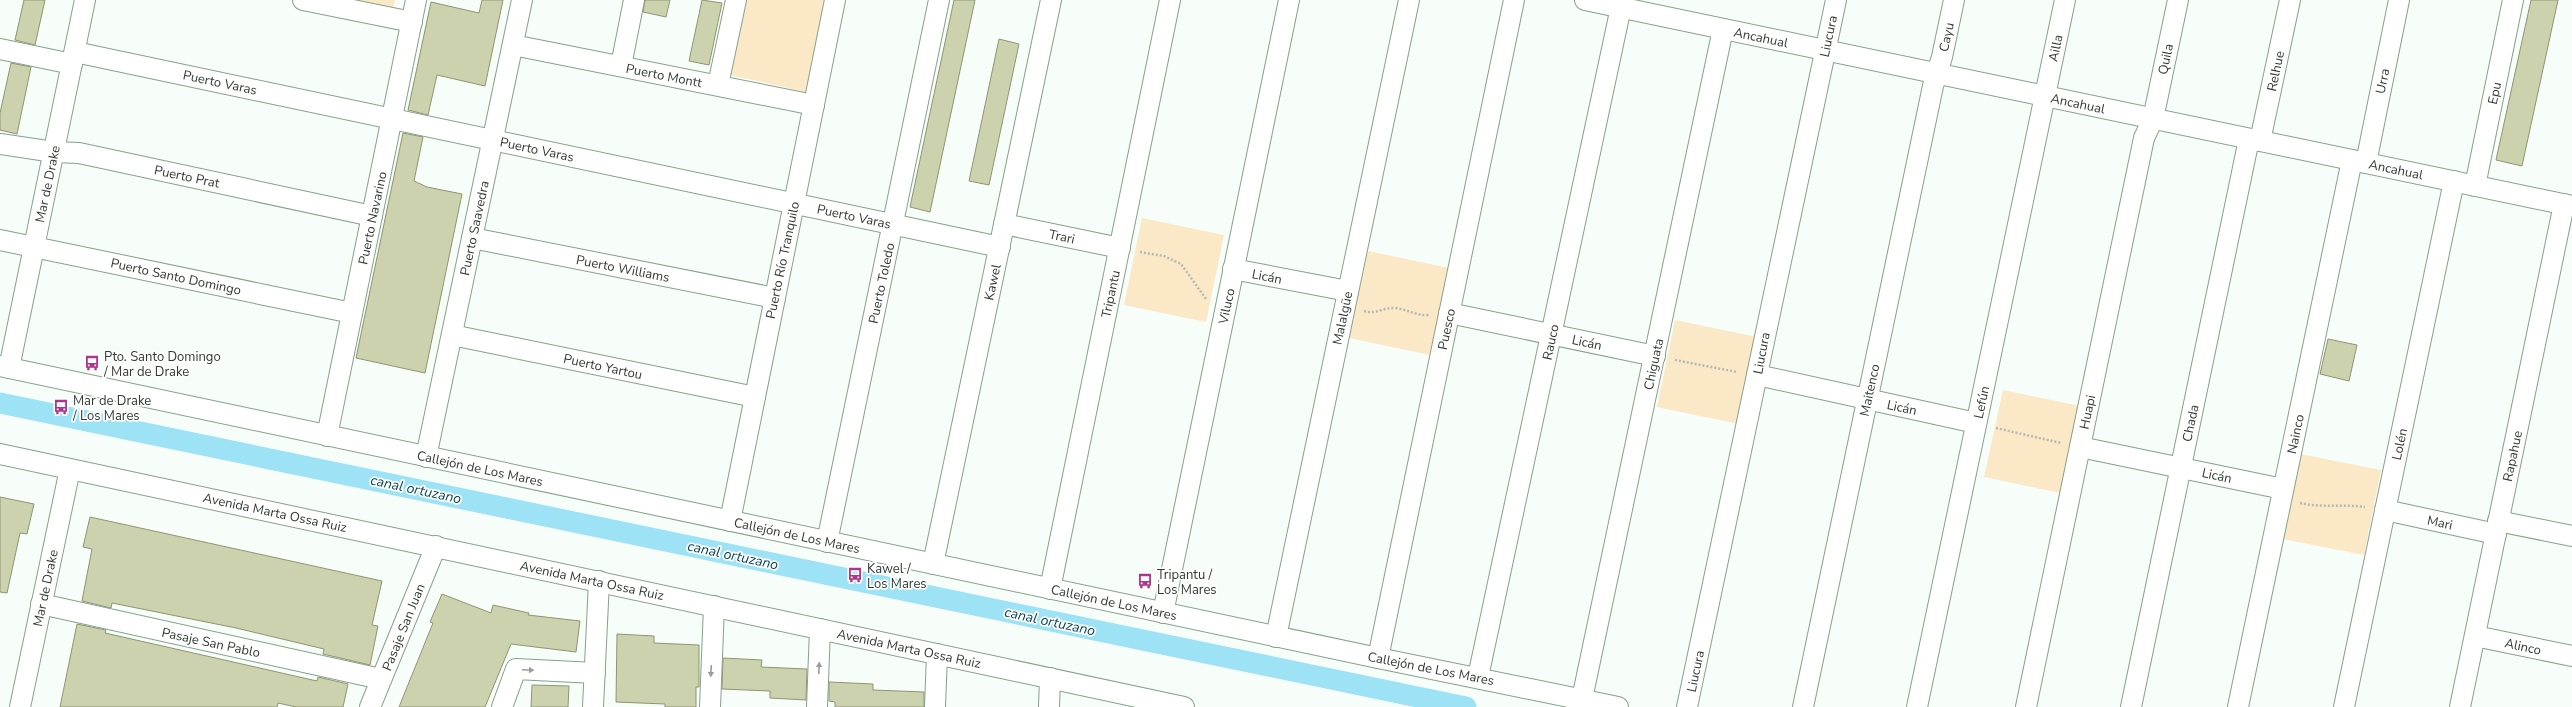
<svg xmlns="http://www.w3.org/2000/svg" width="2572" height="707" font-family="'Nunito Sans',sans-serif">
<rect width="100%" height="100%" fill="#f7fdf8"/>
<g fill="#fbe8c6">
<path d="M356,0H395L393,8Z"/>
<path d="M747,0H826L806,92L730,75Z"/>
<path d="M1142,218L1224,235L1206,322L1124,305Z"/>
<path d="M1368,251L1449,268L1430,355L1349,338Z"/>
<path d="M1675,320L1757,337L1739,424L1657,407Z"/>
<path d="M2003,390L2084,407L2065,494L1984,477Z"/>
<path d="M2300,454L2381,470L2364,555L2283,539Z"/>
</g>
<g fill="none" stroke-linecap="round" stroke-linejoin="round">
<path stroke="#9de3f5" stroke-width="21" d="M0,403L1466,707"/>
</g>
<g fill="#ccd2ae" stroke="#8f9472">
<path d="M24,0H45L35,45L15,40Z"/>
<path d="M482,0H503L485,86L437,75L428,115L408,110L431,2L479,13Z"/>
<path d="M645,0H670L666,17L643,12Z"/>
<path d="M702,0L722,3L709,65L689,61Z"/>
<path d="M954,0H975L930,212L910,207Z"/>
<path d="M2531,0H2558L2522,166L2496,160Z"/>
<path d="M999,39L1019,44L989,185L969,181Z"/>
<path d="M11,63L31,67L17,134L0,130V113Z"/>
<path d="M403,133L423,137L414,181L427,187L462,194L425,373L356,358Z"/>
<path d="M2328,339L2357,345L2349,381L2320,374Z"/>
<path d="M0,497L34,504L27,534L20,533L7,593L0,592Z"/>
<path d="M90,517L382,581L372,625L378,626L370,665L323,654L324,649L236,628L112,603L111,608L82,601L92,549L83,547Z"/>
<path d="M442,594L491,613L493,605L529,613L528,615L580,621L576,652L511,644L485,707H399L433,623L430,622Z"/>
<path d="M77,624L106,630L105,633L317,681L318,677L348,684L343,707H296L278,703L277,707H60Z"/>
<path d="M617,634L654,636V643L699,645V687H696V707H665V704L616,702Z"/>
<path d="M723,658L762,660L761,667L807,669L806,700L770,698V691L722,689Z"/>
<path d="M829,682L873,684V690L924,692V707H835V702L829,701Z"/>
<path d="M532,685L569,686L568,707H531Z"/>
</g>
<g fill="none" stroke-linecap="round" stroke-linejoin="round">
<g stroke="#85a289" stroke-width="22">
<g id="minor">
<path d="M303,0L412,22"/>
<path d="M1585,0L2572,206"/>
<path d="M513,45L814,105"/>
<path d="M0,49L72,64"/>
<path d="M75,52L1000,247"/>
<path d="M621,66L634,0"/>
<path d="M718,85L736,0"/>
<path d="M2260,141L2290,0"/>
<path d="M0,144L54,152L79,153L372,216"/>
<path d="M2366,163L2399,0"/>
<path d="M2475,186L2513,0"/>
<path d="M1004,224L1120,248"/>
<path d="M472,238L775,298"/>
<path d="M0,240L352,313"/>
<path d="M1233,269L1348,291"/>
<path d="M1449,313L1655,356"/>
<path d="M452,335L755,397"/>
<path d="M0,366L1378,658L1618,707"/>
<path d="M9,368L85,0"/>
<path d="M1757,375L1976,423"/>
<path d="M327,436L416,0"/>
<path d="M2080,447L2283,489"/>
<path d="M0,454L1184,707"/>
<path d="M426,457L522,0"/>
<path d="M2385,510L2496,534"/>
<path d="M730,521L835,0"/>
<path d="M2498,521L2572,536"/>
<path d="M827,542L939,0"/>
<path d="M933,564L1051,0"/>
<path d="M1050,589L1170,0"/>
<path d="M41,604L381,679"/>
<path d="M1163,613L1289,0"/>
<path d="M2475,636L2572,656"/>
<path d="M1276,637L1409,0"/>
<path d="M1378,658L1514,0"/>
<path d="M1478,677L1621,7"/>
<path d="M1582,699L1723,29"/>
<path d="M20,707L70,469"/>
<path d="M370,707L436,546"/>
<path d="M502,707L516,669L595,673"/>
<path d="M593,707L599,581"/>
<path d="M710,707L714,606"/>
<path d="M817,707L820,629"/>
<path d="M935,707L937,654"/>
<path d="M1049,707L1050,678"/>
<path d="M1687,707L1836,0"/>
<path d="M1803,707L1933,86L1942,57L1954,0"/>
<path d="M1917,707L2065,0"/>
<path d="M2026,707L2144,138L2153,119L2178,0"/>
<path d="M2131,707L2249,139"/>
<path d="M2238,707L2352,160"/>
<path d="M2344,707L2454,181"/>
<path d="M2460,707L2564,204"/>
</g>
</g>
<g stroke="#b2bab3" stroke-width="2.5" stroke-dasharray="2 2" stroke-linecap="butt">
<path d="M1140,252L1164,256L1181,264L1206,299"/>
<path d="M1364,311C1376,315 1383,307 1395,308C1407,309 1415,316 1429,315"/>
<path d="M1675,360L1737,372"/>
<path d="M1996,428L2061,443"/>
<path d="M2300,503C2321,508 2344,504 2365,507"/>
</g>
<use href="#minor" stroke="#fff" stroke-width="20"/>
</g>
<defs><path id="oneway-solid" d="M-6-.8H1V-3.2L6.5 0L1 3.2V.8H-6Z"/></defs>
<g fill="#979d98">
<use href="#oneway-solid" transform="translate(819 668) rotate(-88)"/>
<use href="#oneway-solid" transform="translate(528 670) rotate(3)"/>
<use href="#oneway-solid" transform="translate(711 671) rotate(93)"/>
</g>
<defs>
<g id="bus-bare" transform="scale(1.2)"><path d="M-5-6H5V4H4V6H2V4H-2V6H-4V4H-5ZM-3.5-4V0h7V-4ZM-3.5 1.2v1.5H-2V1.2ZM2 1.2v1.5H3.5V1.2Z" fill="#ad358b" stroke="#fff" stroke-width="2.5" paint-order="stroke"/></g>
</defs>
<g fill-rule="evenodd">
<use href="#bus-bare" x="92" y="363"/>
<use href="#bus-bare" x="61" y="407"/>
<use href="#bus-bare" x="855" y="575"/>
<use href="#bus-bare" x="1145" y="581"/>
</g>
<g text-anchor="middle" stroke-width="3.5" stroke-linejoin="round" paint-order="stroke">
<g font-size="13" fill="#2f3b31" stroke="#fff">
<text transform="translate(1828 36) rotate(-78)" y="5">Liucura</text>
<text transform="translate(1761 37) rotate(12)" y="5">Ancahual</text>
<text transform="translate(1946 37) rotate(-78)" y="5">Cayu</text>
<text transform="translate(2055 48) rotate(-78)" y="5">Ailla</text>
<text transform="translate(2165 59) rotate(-78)" y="5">Quila</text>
<text transform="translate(2275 71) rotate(-78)" y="5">Relhue</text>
<text transform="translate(664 75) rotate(11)" y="5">Puerto Montt</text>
<text transform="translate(2382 81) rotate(-78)" y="5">Urra</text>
<text transform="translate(220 82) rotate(12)" y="5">Puerto Varas</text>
<text transform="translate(2494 93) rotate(-78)" y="5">Epu</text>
<text transform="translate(2078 103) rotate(12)" y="5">Ancahual</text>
<text transform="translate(537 149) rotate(12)" y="5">Puerto Varas</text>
<text transform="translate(2396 169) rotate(12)" y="5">Ancahual</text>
<text transform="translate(187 176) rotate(12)" y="5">Puerto Prat</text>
<text transform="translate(47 184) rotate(-78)" y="5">Mar de Drake</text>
<text transform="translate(854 216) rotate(12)" y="5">Puerto Varas</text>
<text transform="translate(372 218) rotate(-78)" y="5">Puerto Navarino</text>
<text transform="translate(474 228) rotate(-78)" y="5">Puerto Saavedra</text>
<text transform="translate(1062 236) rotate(12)" y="5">Trari</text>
<text transform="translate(782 260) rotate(-78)" y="5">Puerto Río Tranquilo</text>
<text transform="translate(623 268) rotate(11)" y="5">Puerto Williams</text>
<text transform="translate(176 276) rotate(12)" y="5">Puerto Santo Domingo</text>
<text transform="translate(1267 276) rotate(11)" y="5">Licán</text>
<text transform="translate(992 282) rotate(-78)" y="5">Kawel</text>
<text transform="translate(881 283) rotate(-78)" y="5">Puerto Toledo</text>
<text transform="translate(1110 294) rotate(-78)" y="5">Tripantu</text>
<text transform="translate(1226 306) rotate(-78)" y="5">Viluco</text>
<text transform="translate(1342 318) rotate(-78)" y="5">Malalgüe</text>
<text transform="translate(1446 329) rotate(-78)" y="5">Puesco</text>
<text transform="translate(1550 342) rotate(-78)" y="5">Rauco</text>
<text transform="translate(1587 342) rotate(12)" y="5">Licán</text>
<text transform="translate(1761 353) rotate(-79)" y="5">Liucura</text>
<text transform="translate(1653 364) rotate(-78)" y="5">Chiguata</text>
<text transform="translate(603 366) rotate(12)" y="5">Puerto Yartou</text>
<text transform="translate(1869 390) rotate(-78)" y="5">Maitenco</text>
<text transform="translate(1981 402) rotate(-78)" y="5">Lefún</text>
<text transform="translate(1902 407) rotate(12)" y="5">Licán</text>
<text transform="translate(2087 412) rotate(-78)" y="5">Huapi</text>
<text transform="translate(2190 423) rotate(-78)" y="5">Chada</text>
<text transform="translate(2295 434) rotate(-78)" y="5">Nainco</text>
<text transform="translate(2399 444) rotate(-78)" y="5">Lolén</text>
<text transform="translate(2512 456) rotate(-78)" y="5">Rapahue</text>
<text transform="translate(480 468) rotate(12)" y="5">Callejón de Los Mares</text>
<text transform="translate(2217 475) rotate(12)" y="5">Licán</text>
<text transform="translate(275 512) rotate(12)" y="5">Avenida Marta Ossa Ruiz</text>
<text transform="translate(2440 522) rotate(12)" y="5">Mari</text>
<text transform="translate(797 535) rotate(12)" y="5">Callejón de Los Mares</text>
<text transform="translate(592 580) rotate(12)" y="5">Avenida Marta Ossa Ruiz</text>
<text transform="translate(45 588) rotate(-78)" y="5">Mar de Drake</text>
<text transform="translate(1114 602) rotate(12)" y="5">Callejón de Los Mares</text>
<text transform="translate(403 627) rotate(-68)" y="5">Pasaje San Juan</text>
<text transform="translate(211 642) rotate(12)" y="5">Pasaje San Pablo</text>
<text transform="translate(2523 646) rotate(12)" y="5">Alinco</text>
<text transform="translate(909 648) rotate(12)" y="5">Avenida Marta Ossa Ruiz</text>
<text transform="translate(1431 668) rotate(11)" y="5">Callejón de Los Mares</text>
<text transform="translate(1695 671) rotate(-78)" y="5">Liucura</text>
</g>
<g font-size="13" fill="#2f3b31" stroke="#fff" text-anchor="start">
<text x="104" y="361">Pto. Santo Domingo<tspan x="104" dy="15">/ Mar de Drake</tspan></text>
<text x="73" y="405">Mar de Drake<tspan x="73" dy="15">/ Los Mares</tspan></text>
<text x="867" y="573">Kawel /<tspan x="867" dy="15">Los Mares</tspan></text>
<text x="1157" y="579">Tripantu /<tspan x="1157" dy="15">Los Mares</tspan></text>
</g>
<g font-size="14" font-style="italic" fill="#094855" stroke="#fff">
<text transform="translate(416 489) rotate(12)" y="5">canal ortuzano</text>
<text transform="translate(733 555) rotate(12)" y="5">canal ortuzano</text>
<text transform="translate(1050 621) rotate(12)" y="5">canal ortuzano</text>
</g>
</g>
</svg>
